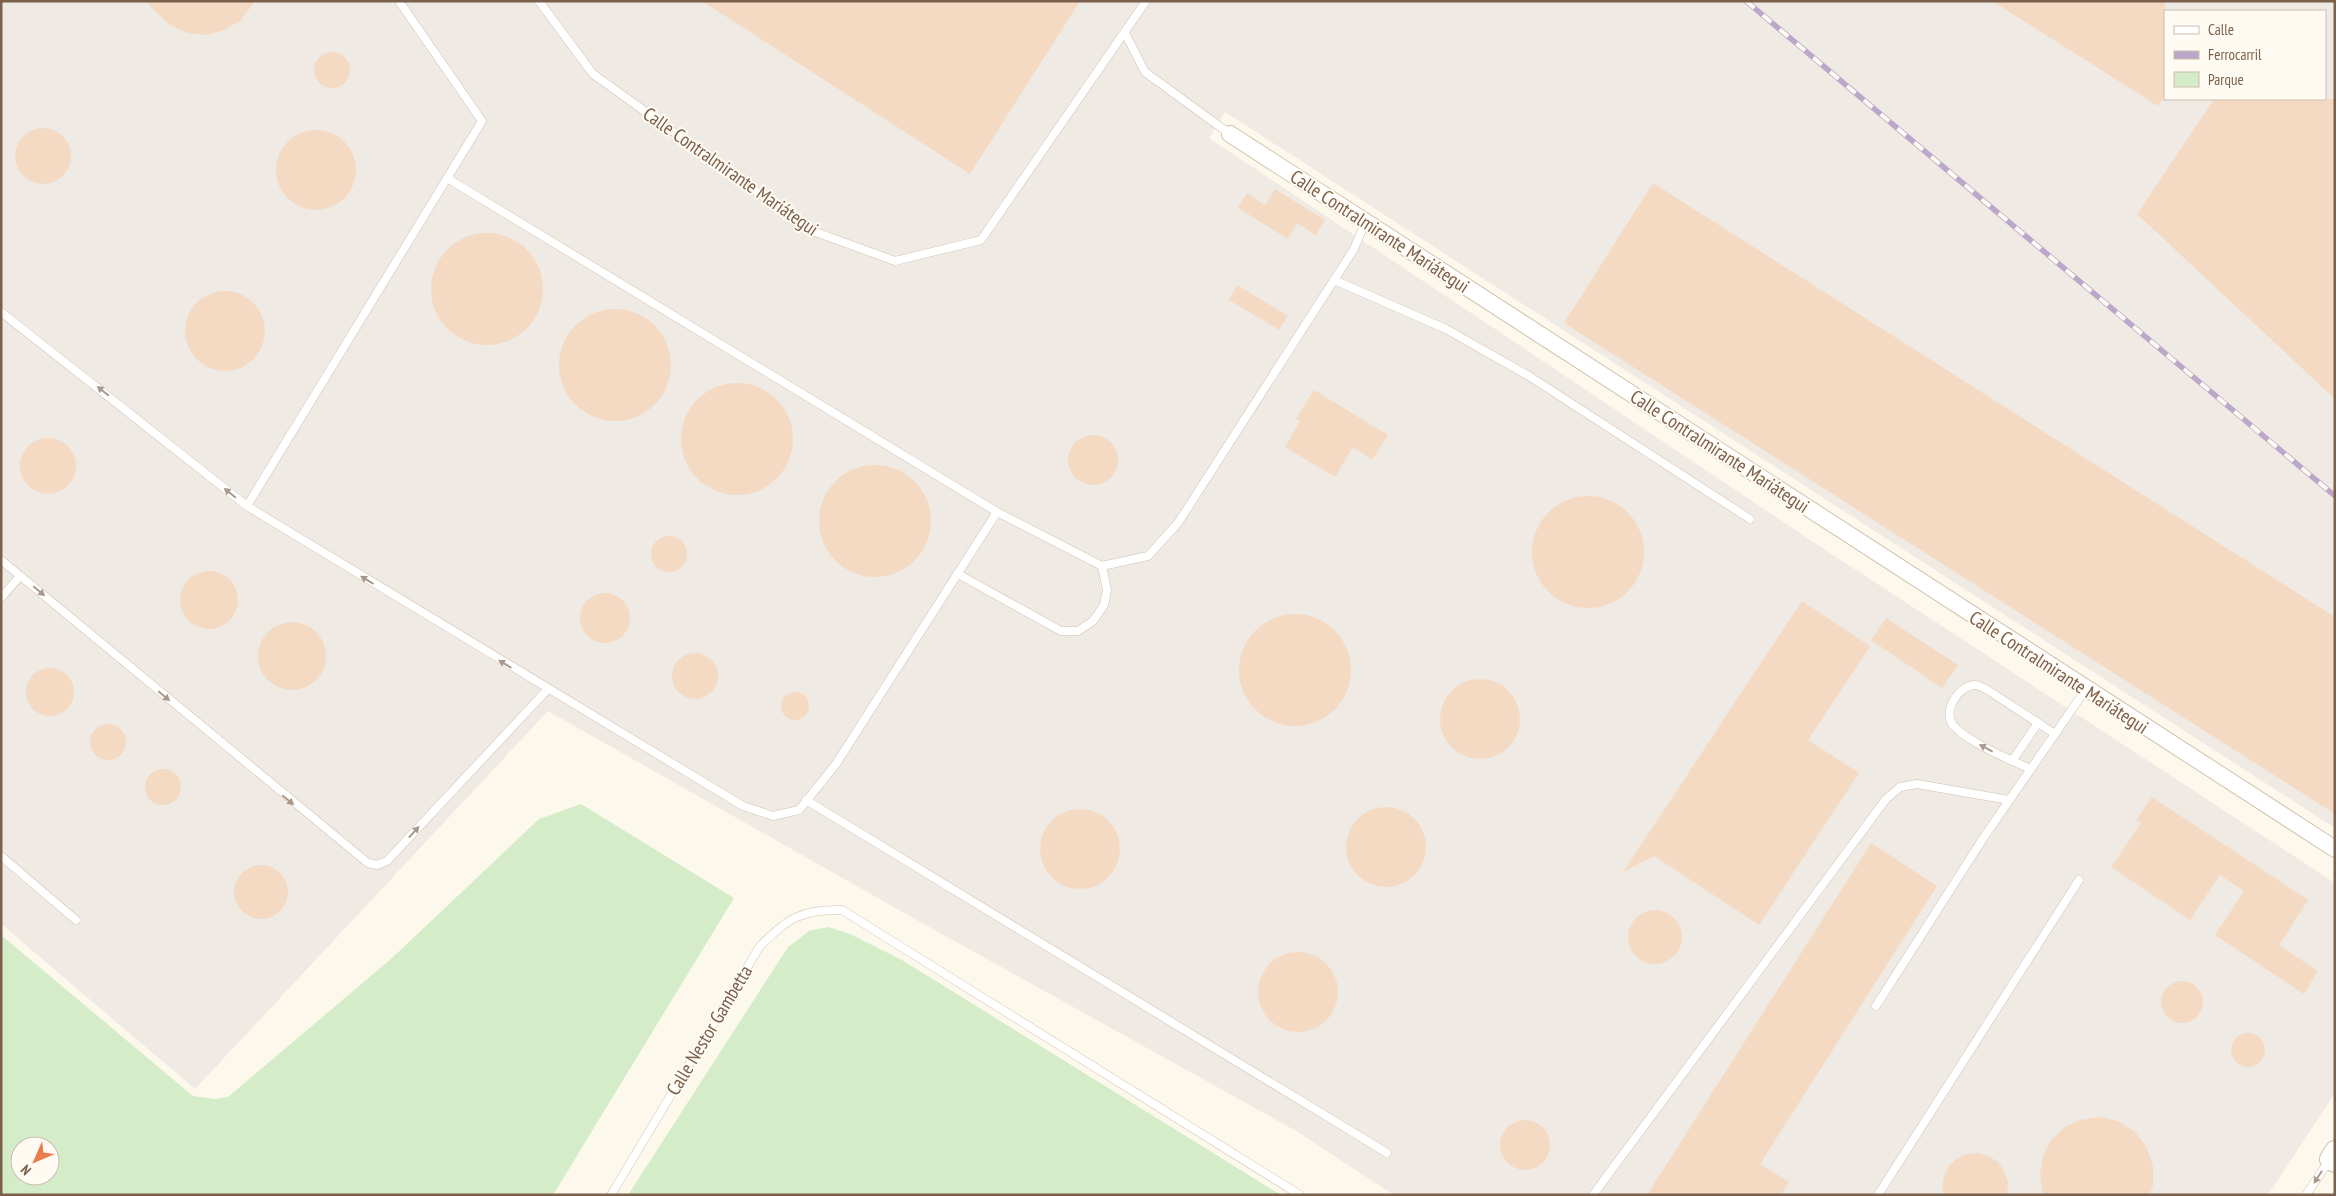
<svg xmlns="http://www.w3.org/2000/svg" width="2336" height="1196" font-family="'PT Sans Narrow',sans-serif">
<rect width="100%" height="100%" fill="#fdf8ec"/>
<path fill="#efeae4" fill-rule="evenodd" d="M1,1H2335V828L1225,112L1209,138L1824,549L2335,883V1093L2268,1195H1394L1298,1132L913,918L548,711L195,1089L1,924ZM2165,11H2325V99H2165Z"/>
<g fill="#d4edc8" fill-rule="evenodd">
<path d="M581,804L734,898L553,1195H1V935L193,1096L215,1099L228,1097L392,958L539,819ZM20,1146H50V1176H20Z"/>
<path d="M828,927L850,934L902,960L1281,1195H628L788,947L809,931Z"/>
</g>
<g fill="#f4dac2">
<path d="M145,1H255L240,21L224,30L206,35L187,33L170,25Z"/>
<path d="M702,1H1080L970,174Z"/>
<path d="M1992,1H2165V96L2158,106Z"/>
<circle cx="332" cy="70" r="18"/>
<path d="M2214,99H2335V399L2137,214Z"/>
<circle cx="43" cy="156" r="28"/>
<circle cx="316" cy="170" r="40"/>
<path d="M1653,183L2335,617V814L1564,323Z"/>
<path d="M1275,189L1325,220L1316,235L1297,223L1288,239L1238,208L1247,193L1265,205Z"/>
<circle cx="487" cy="289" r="56"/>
<path d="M1237,285L1288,316L1279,330L1229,300Z"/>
<circle cx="225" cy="331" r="40"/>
<circle cx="615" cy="365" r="56"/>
<circle cx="737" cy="439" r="56"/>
<path d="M1314,390L1388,435L1372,460L1353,447L1335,477L1285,447L1300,421L1296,419Z"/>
<circle cx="1093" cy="460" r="25"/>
<circle cx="48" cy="466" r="28"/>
<circle cx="875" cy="521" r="56"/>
<circle cx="1588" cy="552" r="56"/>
<circle cx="669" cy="554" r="18"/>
<circle cx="209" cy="600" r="29"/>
<circle cx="605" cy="618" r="25"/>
<path d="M1802,601L1870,646L1808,740L1859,773L1759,925L1654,856L1623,872Z"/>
<circle cx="1295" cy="670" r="56"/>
<path d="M1886,618L1958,665L1942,688L1871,640Z"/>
<circle cx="292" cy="656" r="34"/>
<circle cx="695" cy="676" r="23"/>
<circle cx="50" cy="692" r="24"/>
<circle cx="1480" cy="719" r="40"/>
<circle cx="795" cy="706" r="14"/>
<circle cx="108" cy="742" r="18"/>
<circle cx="163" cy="787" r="18"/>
<path d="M2152,797L2308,900L2279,945L2318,971L2304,994L2215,935L2244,891L2220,875L2190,920L2111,867L2141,823L2136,820Z"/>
<circle cx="1386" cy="847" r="40"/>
<circle cx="1080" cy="849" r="40"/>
<path d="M1871,843L1937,886L1760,1164L1789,1182L1781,1195H1647Z"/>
<circle cx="261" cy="892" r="27"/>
<circle cx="1655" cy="937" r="27"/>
<circle cx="1298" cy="992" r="40"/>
<circle cx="2182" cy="1002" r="21"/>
<circle cx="2248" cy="1050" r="17"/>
<path d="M2099,1117L2118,1121L2135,1132L2147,1148L2153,1167V1186L2149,1195H2043L2040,1174L2043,1156L2051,1140L2064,1128L2079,1120Z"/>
<circle cx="1525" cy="1145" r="25"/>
<path d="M1978,1153L1988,1156L1998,1162L2004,1171L2008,1182L2007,1195H1944L1942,1187L1944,1176L1949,1166L1956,1159L1967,1154Z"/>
</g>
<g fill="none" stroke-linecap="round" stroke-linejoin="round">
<g stroke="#d2c1af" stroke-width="9">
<g id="service">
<path d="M539,1L593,74L810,230L895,261L981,240L1146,1"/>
<path d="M1125,33L1145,72L1230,134"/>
<path d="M447,178L997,512L1102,566L1148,556L1178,523L1354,249L1365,223"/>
<path d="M1334,280L1446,329L1529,376L1750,519"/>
<path d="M1,312L247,506L743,806L773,816L799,810L836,764L997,512"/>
<path d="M247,506L482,121L399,1"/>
<path d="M1,560L368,863L377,865L387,861L547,690"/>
<path d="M958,574L1061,631H1078L1093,621L1104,605L1107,590L1102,566"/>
<path d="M1,598L20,576"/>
<path d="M2012,761L2038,723"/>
<path d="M2030,769C2009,759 1967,742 1953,725C1942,711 1959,685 1975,685C1979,685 1983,688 1986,689L2055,734"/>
<path d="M806,800L1387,1153"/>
<path d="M1,856L76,920"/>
<path d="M1876,1006L1984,837L2086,689"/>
<path d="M611,1195L760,946C788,919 800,909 842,910L1300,1195"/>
<path d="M1593,1195L1886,799L1900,787L1917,784L2009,800"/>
<path d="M1878,1195L2079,880"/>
<path d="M2306,1195L2330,1159"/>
</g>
</g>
<g stroke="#d2c1af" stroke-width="18">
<path id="minor" d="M1230,134L2335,849"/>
</g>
<g stroke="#d2c1af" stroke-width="22">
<path id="tertiary" d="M2335,1151L2330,1159L2335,1162"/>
</g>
<use href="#service" stroke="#fff" stroke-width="8"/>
<use href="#minor" stroke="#fff" stroke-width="16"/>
<use href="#tertiary" stroke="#fff" stroke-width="20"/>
<g stroke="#bca7ca" stroke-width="5.5">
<path id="rail" d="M1746,1L2335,496"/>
</g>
<use href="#rail" stroke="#fffbf3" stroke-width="4" stroke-dasharray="11" stroke-linecap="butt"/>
</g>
<defs><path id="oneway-solid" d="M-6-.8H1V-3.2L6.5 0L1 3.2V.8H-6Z" transform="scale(1.25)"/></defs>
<g fill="#a9988b">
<use href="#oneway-solid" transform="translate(103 391) rotate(-141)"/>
<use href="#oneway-solid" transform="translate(230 493) rotate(-141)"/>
<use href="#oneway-solid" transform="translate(367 580) rotate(-149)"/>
<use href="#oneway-solid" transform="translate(39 591) rotate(40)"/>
<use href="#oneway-solid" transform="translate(505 664) rotate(-149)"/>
<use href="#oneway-solid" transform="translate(164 696) rotate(40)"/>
<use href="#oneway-solid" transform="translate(1986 748) rotate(-152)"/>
<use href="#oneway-solid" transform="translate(288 800) rotate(40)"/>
<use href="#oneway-solid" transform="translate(414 832) rotate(-47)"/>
<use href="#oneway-solid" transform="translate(2318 1177) rotate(123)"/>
</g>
<g text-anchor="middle" stroke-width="4" stroke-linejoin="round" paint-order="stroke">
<g font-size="19" fill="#7b604c" stroke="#fffbf3">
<text transform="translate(731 171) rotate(35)" y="7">Calle Contralmirante Mariátegui</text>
<text transform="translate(1380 231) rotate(33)" y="7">Calle Contralmirante Mariátegui</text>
<text transform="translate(1720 451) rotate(33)" y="7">Calle Contralmirante Mariátegui</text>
<text transform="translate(2059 672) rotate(33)" y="7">Calle Contralmirante Mariátegui</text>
<text transform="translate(709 1030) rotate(-59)" y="7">Calle Nestor Gambetta</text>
</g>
</g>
<rect width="2336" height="1196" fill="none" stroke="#7b604c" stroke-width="5"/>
<rect x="2164" y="10" width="162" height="90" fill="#fffbf3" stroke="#cabdb0"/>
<rect x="2174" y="26" width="25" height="8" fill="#ffffff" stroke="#cabdb0"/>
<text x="2208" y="35" font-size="15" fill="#7b604c">Calle</text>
<rect x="2174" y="51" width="25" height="8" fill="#bca7ca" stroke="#cabdb0"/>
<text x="2208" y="60" font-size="15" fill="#7b604c">Ferrocarril</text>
<rect x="2174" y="72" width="25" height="15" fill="#d4edc8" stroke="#cabdb0"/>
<text x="2208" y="85" font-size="15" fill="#7b604c">Parque</text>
<g transform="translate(35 1161) rotate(225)"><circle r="24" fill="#fffbf3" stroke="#cabdb0"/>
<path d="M0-4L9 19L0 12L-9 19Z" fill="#ea7d4e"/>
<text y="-8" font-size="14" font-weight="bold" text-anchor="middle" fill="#7b604c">N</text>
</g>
</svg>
